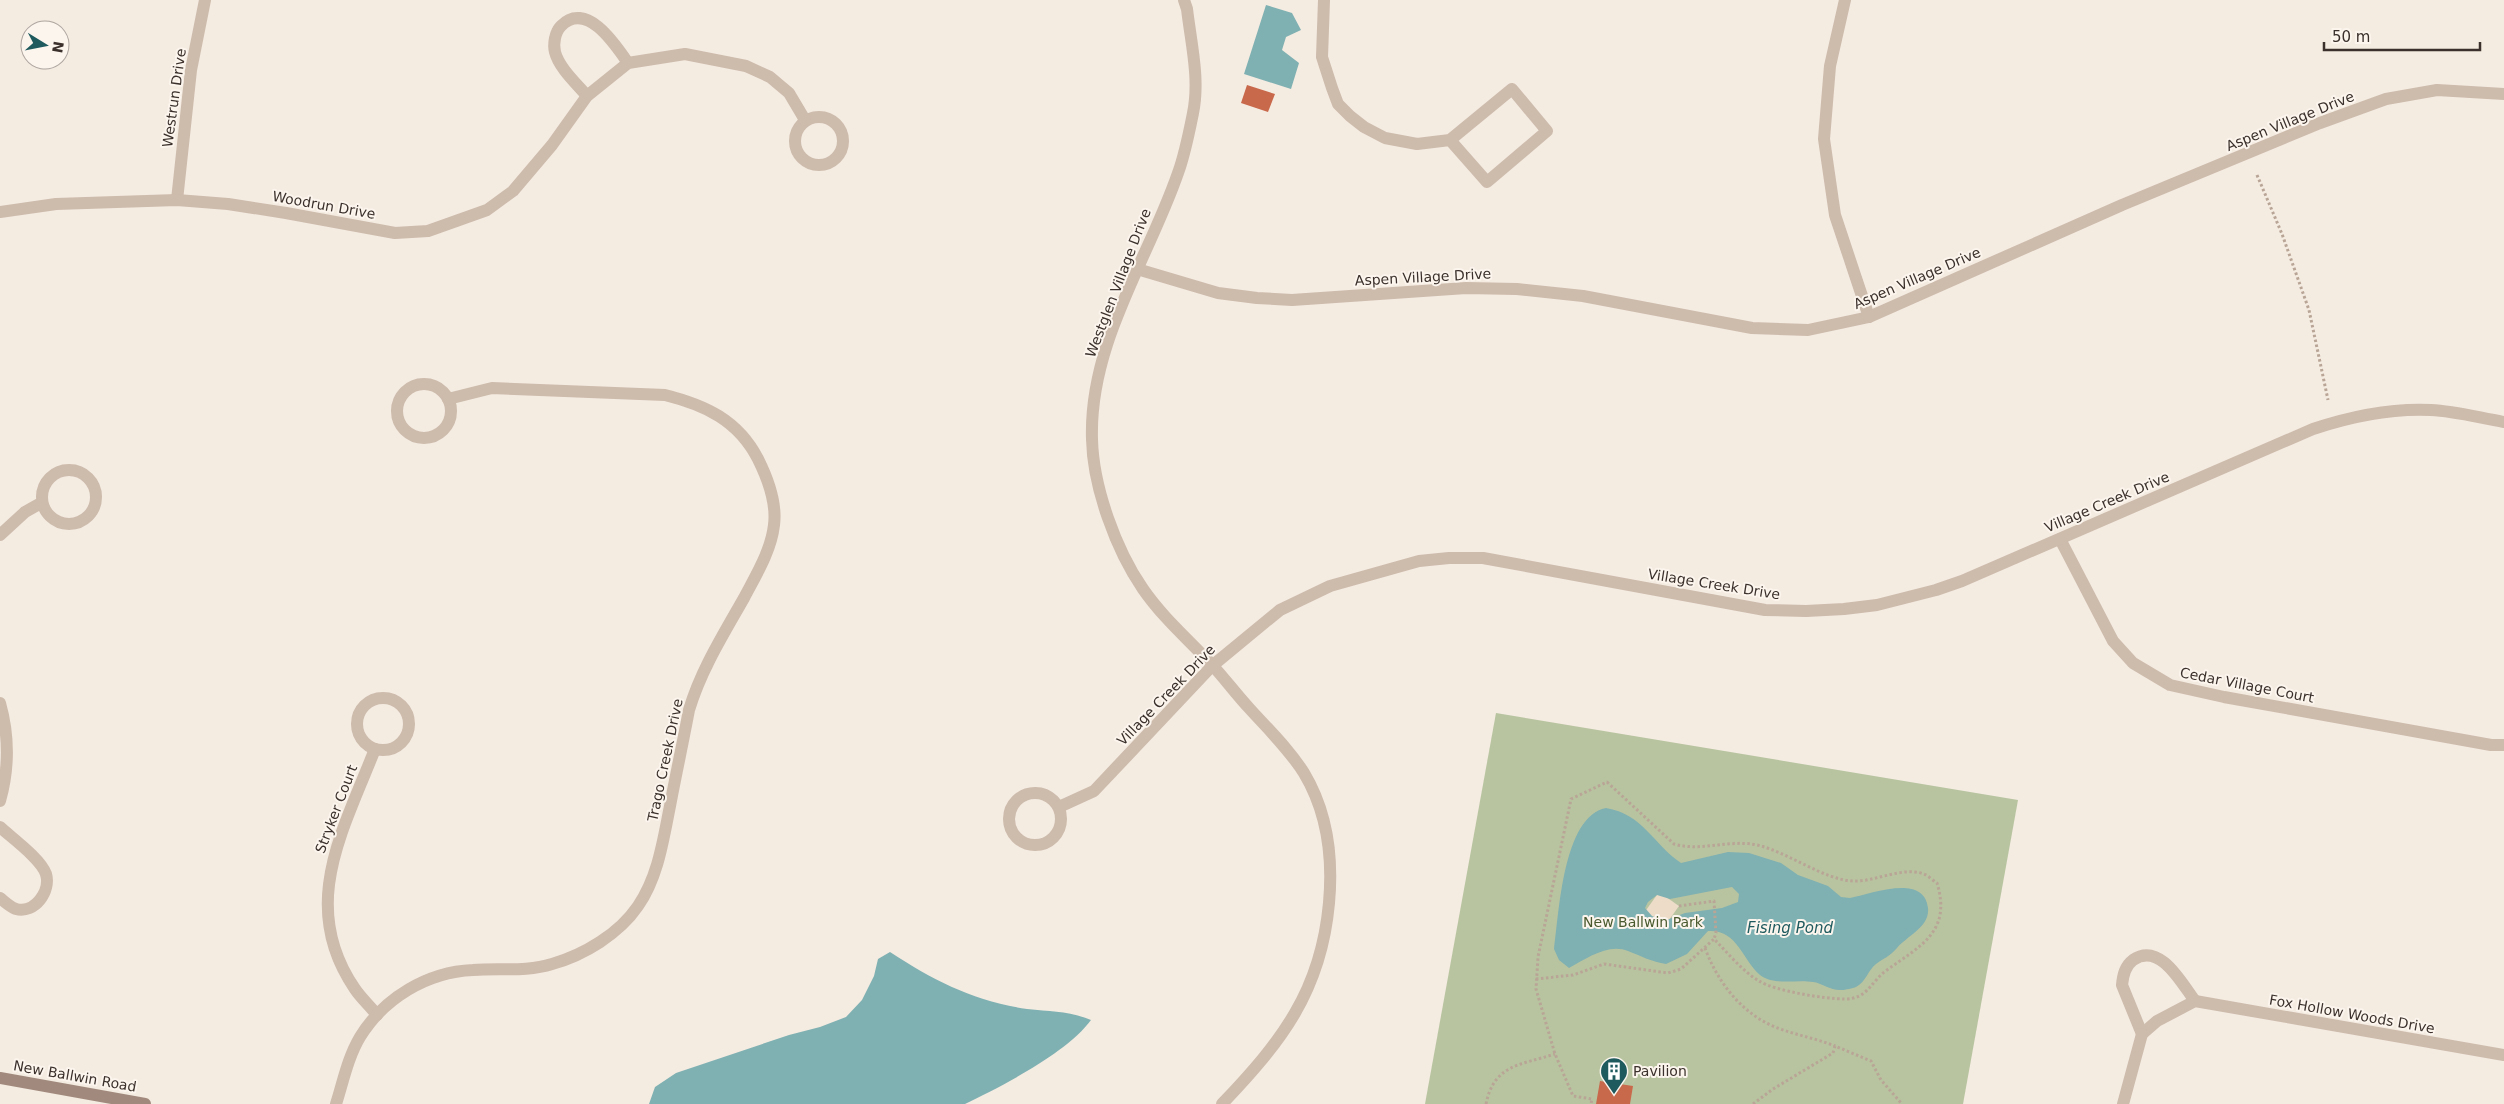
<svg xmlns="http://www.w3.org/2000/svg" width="2504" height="1104" font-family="'DejaVu Sans',sans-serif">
<rect width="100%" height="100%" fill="#f4ebe1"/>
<path fill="#b8c4a0" d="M1496,713L2018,800L1963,1104H1425Z"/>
<path fill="#ecdcc8" d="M1659,892L1679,906L1664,927L1644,913Z"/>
<g fill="#7fb0b2" fill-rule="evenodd">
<path d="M1266,5L1292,13L1301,30L1286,37L1282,50L1299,63L1291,89L1244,74Z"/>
<path d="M1606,808C1643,814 1653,844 1681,863L1728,852L1749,853L1781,863L1798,875L1828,886L1841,897L1850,898C1872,894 1924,873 1928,908C1930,927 1907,936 1897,948C1888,958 1885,957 1876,964C1868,970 1866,982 1856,987C1853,988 1845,990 1842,990C1831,991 1822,983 1813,982C1797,979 1774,986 1760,975C1742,959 1737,929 1708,931L1687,954L1666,964C1652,962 1641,956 1628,951C1608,943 1586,959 1569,968L1559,960L1554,949C1559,913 1563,816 1606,808ZM1732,887L1739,894L1738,902L1722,908L1685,913L1664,921L1652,916L1645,908L1648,902L1657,895L1670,899Z"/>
<path d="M890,952C934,981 974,1001 1027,1009C1051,1012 1066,1010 1091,1020C1067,1053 1002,1086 965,1104H649L655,1087L676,1073L789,1035L820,1027L846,1017L862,1000L874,976L878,959Z"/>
</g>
<g fill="#c8694b">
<path d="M1247,85L1275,94L1268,112L1241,103Z"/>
<path d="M1600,1081L1633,1086L1630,1104H1596Z"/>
</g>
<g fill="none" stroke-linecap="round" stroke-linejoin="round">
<g stroke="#b9a596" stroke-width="3" stroke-dasharray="2.5 2.5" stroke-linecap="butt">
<path d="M2257,175L2282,234L2309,310L2328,400"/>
<path d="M1679,906L1714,901L1716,933L1714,939"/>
<path d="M1705,948C1717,981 1741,1013 1775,1027C1795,1035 1815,1038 1835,1046"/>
<path d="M1536,979L1573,975L1604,964L1668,973L1681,969L1714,939C1728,953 1742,971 1759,981C1775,991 1825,999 1845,999C1868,999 1871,981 1887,970C1920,946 1952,932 1937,883C1933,881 1929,876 1924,874C1903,866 1875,882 1853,881C1824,880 1788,852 1757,845C1729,839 1702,852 1674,844L1607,782L1571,799L1538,957L1536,989L1555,1054L1573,1096L1592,1099L1591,1104"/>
<path d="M1486,1104C1494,1064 1521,1065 1555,1054"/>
<path d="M1753,1104L1773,1089L1833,1053L1835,1046L1871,1061L1881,1080L1902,1104"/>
</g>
<g stroke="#cdbbac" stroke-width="12">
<path d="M1184,0L1187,9C1191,43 1200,79 1193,113C1189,133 1185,154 1178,173C1148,260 1089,343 1092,439C1093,487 1116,550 1143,589C1163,618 1189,640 1213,666C1225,679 1236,694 1249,708C1268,729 1289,749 1304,773C1328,813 1333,859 1329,903C1321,992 1281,1042 1222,1104"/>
<path d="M1324,0L1322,57L1332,88L1338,104L1350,116L1364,127L1385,138L1417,144L1450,140L1512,89L1547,131L1487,182L1450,140"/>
<path d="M1845,0L1830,66L1824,139L1835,215L1869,317"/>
<path d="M587,96C577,84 559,68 555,52C553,44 555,32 561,26C586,0 615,44 628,63"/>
<circle cx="819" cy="141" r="24"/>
<path d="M177,200L191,70L205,0"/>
<path d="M0,212L56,204L177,200L228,204L286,213L395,233L428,231L487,210L513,191L552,145L587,96L628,63L685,54L746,66L770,77L789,93L805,120"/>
<path d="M1137,269L1218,293L1257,298L1292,300L1466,288L1517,289L1583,296L1752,328L1808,330L1869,317L2122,205L2320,123L2386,99L2437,90L2504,94"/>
<circle cx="424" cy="411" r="27"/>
<circle cx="69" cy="497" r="27"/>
<path d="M0,535L25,512L41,503"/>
<path d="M2060,539L2113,641L2133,663L2170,685L2224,697L2491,745H2504"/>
<circle cx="383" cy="724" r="26"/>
<path d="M0,703C9,735 9,769 0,801"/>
<path d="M375,749C343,831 298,906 355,989C361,998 370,1006 377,1015"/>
<circle cx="1035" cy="819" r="26"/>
<path d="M1059,807L1094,791L1212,666L1280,610L1330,586L1419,561L1449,558H1483L1765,610L1806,611L1844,609L1877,605L1936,590L1962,581L2313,429C2352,416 2390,408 2431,410C2455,411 2480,418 2504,422"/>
<path d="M0,827C12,838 41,859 46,874C51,891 35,914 16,909C10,907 5,902 0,898"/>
<path d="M2142,1034L2157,1021L2195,1001L2504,1055"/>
<path d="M2142,1034L2122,985C2123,975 2125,966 2133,960C2160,941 2182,984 2195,1001"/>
<path d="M336,1104C343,1082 348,1057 360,1037C384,998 427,972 473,970C498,968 527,972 552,964C584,955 619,934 638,906C658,877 663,841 670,806C676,774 683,742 689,710C701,670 723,635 744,598C756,575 771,551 774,525C777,502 768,479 758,459C738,420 705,405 665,395L492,388L448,399"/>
<path d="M2123,1104L2142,1034"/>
</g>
<path stroke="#a18a7d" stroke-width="12" d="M0,1078L145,1104"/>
</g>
<defs>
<g id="building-pin" transform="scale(1.4375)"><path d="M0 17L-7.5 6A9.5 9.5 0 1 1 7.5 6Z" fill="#1f5a5e" stroke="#fbf5ee"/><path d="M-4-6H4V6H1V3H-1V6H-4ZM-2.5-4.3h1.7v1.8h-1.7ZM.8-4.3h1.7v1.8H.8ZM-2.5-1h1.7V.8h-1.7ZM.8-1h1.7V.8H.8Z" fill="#fff"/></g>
</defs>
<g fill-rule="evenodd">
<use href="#building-pin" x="1614" y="1071"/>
</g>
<g text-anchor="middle" stroke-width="4" stroke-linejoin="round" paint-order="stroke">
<g font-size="14" fill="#3b302b" stroke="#fbf5ee">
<text transform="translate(174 98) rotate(-82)" y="5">Westrun Drive</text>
<text transform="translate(2290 121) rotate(-22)" y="5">Aspen Village Drive</text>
<text transform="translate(324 205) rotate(10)" y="5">Woodrun Drive</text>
<text transform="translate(1423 277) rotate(-3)" y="5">Aspen Village Drive</text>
<text transform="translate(1917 278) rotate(-23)" y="5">Aspen Village Drive</text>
<text transform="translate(1118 283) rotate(-69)" y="5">Westglen Village Drive</text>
<text transform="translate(2107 502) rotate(-23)" y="5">Village Creek Drive</text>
<text transform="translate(1714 584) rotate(9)" y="5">Village Creek Drive</text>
<text transform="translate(2247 685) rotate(11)" y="5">Cedar Village Court</text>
<text transform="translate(1166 695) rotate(-46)" y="5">Village Creek Drive</text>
<text transform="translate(665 760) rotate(-78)" y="5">Trago Creek Drive</text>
<text transform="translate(336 809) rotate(-69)" y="5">Stryker Court</text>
<text transform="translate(2352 1014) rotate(10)" y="5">Fox Hollow Woods Drive</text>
<text transform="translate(75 1076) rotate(10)" y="5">New Ballwin Road</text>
</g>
<g font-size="14" fill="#4a5a2e" stroke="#fbf5ee">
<text x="1643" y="927">New Ballwin Park</text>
</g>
<g font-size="14" fill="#3b302b" stroke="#fbf5ee" text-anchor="start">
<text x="1633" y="1076">Pavilion</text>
</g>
<g font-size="15" font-style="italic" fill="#1f5a5e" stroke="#fbf5ee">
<text x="1790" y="933">Fising Pond</text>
</g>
</g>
<g transform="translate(45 45) rotate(100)"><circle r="24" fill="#fbf5ee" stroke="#aea6a0"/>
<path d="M0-4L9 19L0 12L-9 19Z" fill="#1f5a5e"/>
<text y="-8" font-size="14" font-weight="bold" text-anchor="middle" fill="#3b302b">N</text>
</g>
<path d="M2324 42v8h156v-8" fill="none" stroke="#3b302b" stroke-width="2.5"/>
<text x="2332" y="42" font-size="15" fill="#3b302b" stroke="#fbf5ee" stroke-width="4" paint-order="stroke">50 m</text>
</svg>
